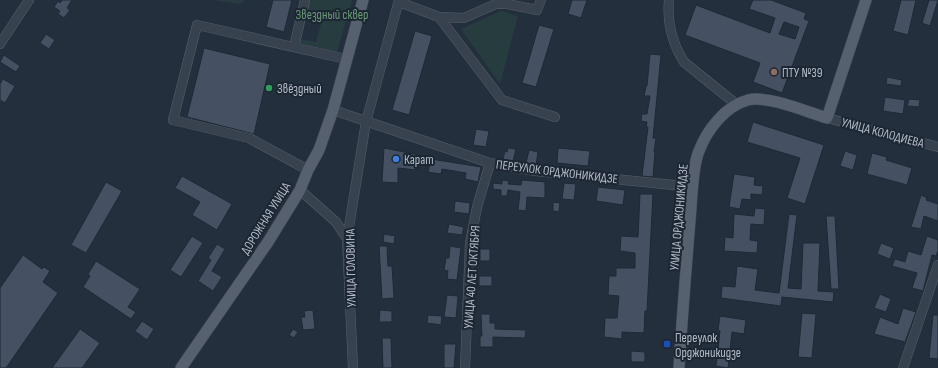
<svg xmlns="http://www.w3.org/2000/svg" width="938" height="368" font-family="'Sofia Sans Condensed',sans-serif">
<rect width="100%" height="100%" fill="#242f3e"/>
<g fill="#263c3f">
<path d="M212,0H245L240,4Z"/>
<path d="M307,0H352L337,52L299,43L300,39L316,42L321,24L303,18Z"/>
<path d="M501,11L518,16L500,84L461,29Z"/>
</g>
<g fill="#455162" stroke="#1f2835" fill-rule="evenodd">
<path d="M62,0H72L67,8L70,10L64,18L58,14L60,11L54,7L58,1L60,3Z"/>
<path d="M273,0H292L284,32L266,27Z"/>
<path d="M572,0H587L581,18L568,14Z"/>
<path d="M753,0H771L806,13L804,19L809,21L782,93L753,82L760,63L685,35L696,5L770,33L775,18L749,9ZM784,22L799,27L795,39L779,34Z"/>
<path d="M901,0H916L908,35L893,31Z"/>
<path d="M929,0H938L930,26L922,23Z"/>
<path d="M539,25L554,29L536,87L522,83Z"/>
<path d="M415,31L432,36L409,115L392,110Z"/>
<path d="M46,34L55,40L49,49L40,43Z"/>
<path d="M204,48L270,64L254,134L187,117Z"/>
<path d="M650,54L661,55L653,138H656L654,152H655L653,177L642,176L648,127H646L647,122L641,121L642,114H647L650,96H644L646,86H647Z"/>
<path d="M4,55L20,66L16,72L0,62Z"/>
<path d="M887,77L902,80L901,86L886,84Z"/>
<path d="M3,79L15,86L5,103L0,100V84Z"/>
<path d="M885,97L905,100L903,114L883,111Z"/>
<path d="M909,99L920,100L919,107L907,106Z"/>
<path d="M753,122L824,145L805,204L787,198L800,158L747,142Z"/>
<path d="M476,129L489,131L486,147L473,145Z"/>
<path d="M384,148L419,155L416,170L398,168V183L382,182Z"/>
<path d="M508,148L516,149L513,161L503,159L505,151L507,152Z"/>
<path d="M558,148L590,151L588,166L557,163Z"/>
<path d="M529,150L538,152L536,165L526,163Z"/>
<path d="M845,151L857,155L853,170L840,166Z"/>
<path d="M872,153L887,157L886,160L912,168L907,185L867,174Z"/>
<path d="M431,159L481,167L478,182L465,179L466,173L442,169L441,174L428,172Z"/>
<path d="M734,174L755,177L754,185L763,186L762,195L751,194V200L742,199L740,209L729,207Z"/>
<path d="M182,176L232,204L217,230L192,215L200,202L175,188Z"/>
<path d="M502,180L509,181L508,184L521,185L522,180L545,182V198L527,197L526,211L518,210L520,192L508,190L507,196H501V190L493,189V183L502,184Z"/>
<path d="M106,182L122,191L86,253L71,245Z"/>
<path d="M564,183L576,184L574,200L562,199Z"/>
<path d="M598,187L625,190L623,205L596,201Z"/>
<path d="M640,194H653L647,311H645L644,333L622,332V339L604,337L605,318H617L619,296L608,295L609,276H616V268H635V253L620,251L621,236L638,237Z"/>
<path d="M921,195L927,198L926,200L938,204V221L924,216L921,229L911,227Z"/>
<path d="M455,201L470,203L469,214L454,212Z"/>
<path d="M553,202L560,203L559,212L553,211Z"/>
<path d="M755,208L765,209L764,225L751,224L750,240L758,241L757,253L724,251L725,237L733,238L734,214L754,216Z"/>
<path d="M789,214L797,215L788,288L801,289L803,243H820L818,291L834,292L833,302L782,297L781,306L721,298L722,286L735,287L737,266L758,269L755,290L779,293Z"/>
<path d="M826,216H835L839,289H831Z"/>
<path d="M449,224L464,227L462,235L447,233Z"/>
<path d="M384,234L395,236L394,244L383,242Z"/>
<path d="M192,236L203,243L181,277L170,270Z"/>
<path d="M927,236L938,240V251L936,256L932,255L923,291L912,288L917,273L892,266L895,259L905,262L908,251L921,255Z"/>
<path d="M881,243L894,248L890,259L877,254Z"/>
<path d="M217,244L225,249L212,271L222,277L213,291L198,281L211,260L208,258Z"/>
<path d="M379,246H387L388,266H392L394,298L382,299Z"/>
<path d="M450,246L461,248L457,280L447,279L448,271L444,270L446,258H449Z"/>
<rect x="480" y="249" width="10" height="12"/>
<path d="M23,255L42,269L44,267L50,271L43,282L58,293L6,368H0V288Z"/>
<path d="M96,261L140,289L128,307L136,312L131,319L83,287L90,276L88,274Z"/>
<rect x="479" y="276" width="13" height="10"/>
<path d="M880,294L891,299L886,312L874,308Z"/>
<path d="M447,295L458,296L456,318L444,317Z"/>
<path d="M903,308L916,312L905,342L874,334L880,317L898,324Z"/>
<path d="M313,310L315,329L303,330L301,317H305L304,311Z"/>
<path d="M380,310L392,311V322H379Z"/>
<path d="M802,313L816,314L812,358L798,357Z"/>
<path d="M481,314H490V323H495V329L526,330L525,338L493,337V347H480V336H482Z"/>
<path d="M428,315L442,316L441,325L427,323Z"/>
<path d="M933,315H938V359L929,358Z"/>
<path d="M720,316L746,320L744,334L732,332L728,368L716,366L720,331L718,330Z"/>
<path d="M142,321L154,329L147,340L135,331Z"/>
<path d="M80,329L100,343L82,368H52Z"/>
<path d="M293,329L298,332L294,338L289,335Z"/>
<path d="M382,338H391L392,368H383Z"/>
<path d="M444,344H456L454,368H444Z"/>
<path d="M631,351L645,352V362H631Z"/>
</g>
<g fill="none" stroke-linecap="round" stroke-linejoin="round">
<g stroke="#565f6c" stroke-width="10">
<g id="minor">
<path d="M669,0C667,22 672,43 684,62L736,104"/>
<path d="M399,2L439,17L464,18L496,4H507L537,10L541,0"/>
<path d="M439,17L502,100L555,117"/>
<path d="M0,44L29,0"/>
<path d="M294,47L305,0"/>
<path d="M333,110L490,163L536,171L693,187"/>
<path d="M827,118L938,147"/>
<path d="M308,170L249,138L173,120L197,25L346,59"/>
<path d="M300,190L336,222L347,239"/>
<path d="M353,368L347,239L366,122L399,0"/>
<path d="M465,368L470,243L477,207L490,163"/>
<path d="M903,368L938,265"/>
</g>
</g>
<g stroke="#414a57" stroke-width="12">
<g id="major">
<path d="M181,368L268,242L300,190L308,170L319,150L333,110L363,0"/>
<path d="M679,368C682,319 686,269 690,220C692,201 692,167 699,151C707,130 725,106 748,100C768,95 807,112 827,118L866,0"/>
</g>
</g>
<use href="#minor" stroke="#38414e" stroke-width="9"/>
<use href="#major" stroke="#56606e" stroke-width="11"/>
</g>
<circle fill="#8d6e63" stroke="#1d2633" stroke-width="1.5" cx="774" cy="72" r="4"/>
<circle fill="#2e9e5b" stroke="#1d2633" stroke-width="1.5" cx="269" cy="88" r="4"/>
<circle fill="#3f7fe0" stroke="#1d2633" stroke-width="1.5" cx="396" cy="159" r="4"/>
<rect fill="#1a4fb4" stroke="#1d2633" stroke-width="1.5" x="663" y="340" width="8" height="8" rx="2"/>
<g text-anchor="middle" stroke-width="4" stroke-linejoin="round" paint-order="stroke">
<g font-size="13" fill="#6b9a76" stroke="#1d2633">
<text x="332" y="19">Звездный сквер</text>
</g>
<g font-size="13" fill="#b4bcc9" stroke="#1d2633" text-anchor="start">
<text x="782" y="77">ПТУ №39</text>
<text x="277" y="93">Звёздный</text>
<text x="404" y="164">Карат</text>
<text x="675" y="342">Переулок<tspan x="675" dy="15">Орджоникидзе</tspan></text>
</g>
<g font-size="13" fill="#b4bcc9" stroke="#1d2633">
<text transform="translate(883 132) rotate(15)" y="5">УЛИЦА КОЛОДИЕВА</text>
<text transform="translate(557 171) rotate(7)" y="5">ПЕРЕУЛОК ОРДЖОНИКИДЗЕ</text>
<text transform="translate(678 217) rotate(-85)" y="5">УЛИЦА ОРДЖОНИКИДЗЕ</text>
<text transform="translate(265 218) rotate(-58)" y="5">ДОРОЖНАЯ УЛИЦА</text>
<text transform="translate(350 268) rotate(-91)" y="5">УЛИЦА ГОЛОВИНА</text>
<text transform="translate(471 277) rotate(-86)" y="5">УЛИЦА 40 ЛЕТ ОКТЯБРЯ</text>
</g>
</g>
</svg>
